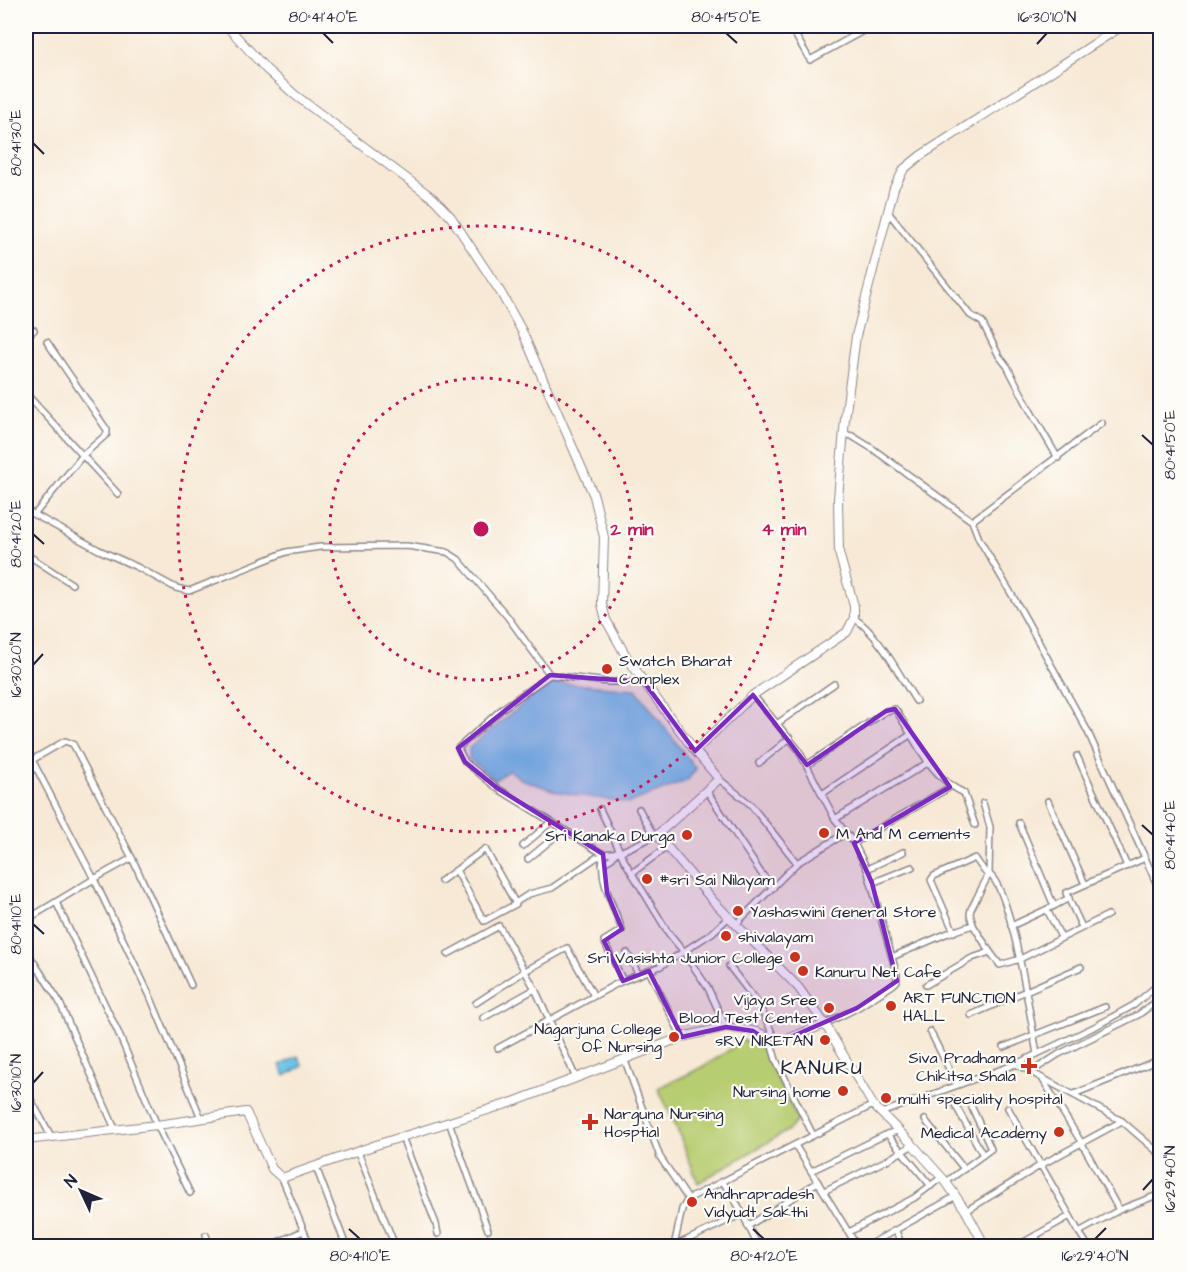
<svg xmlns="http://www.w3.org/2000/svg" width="1186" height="1272" font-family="'Architects Daughter',sans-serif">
<rect width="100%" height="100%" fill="#fdfcf7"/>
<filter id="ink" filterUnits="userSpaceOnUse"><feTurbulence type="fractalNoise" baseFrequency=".0167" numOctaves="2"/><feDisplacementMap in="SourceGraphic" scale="12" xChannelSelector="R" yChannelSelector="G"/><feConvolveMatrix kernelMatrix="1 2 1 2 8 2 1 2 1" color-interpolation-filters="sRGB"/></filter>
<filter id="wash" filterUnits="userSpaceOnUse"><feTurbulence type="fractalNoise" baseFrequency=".008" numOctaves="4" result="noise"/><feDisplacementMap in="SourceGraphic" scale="24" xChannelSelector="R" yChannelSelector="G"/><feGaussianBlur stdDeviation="1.35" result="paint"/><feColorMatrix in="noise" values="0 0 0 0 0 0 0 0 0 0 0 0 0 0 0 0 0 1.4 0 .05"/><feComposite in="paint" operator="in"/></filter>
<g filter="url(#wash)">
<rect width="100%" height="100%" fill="#f7e9d5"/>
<path fill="#b7cd71" stroke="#6c7856" stroke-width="1.5" d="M742,1040L761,1047L798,1120L789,1130L698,1183L676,1126L658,1088C688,1075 717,1061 742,1040Z"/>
<g fill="#66c0e4" stroke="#447190" stroke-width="1.5">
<path d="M550,682L636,689L696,769L687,781L629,803L558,792L521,779L509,770L495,780L469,759V748Z"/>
<path d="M298,1056L303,1066L285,1076L280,1065Z"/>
</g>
</g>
<g filter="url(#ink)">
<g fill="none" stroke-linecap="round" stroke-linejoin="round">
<g stroke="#8c8688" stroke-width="8">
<g id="street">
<path d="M790,26L810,60L872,26"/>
<path d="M888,212L970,315L982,322L999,356L1007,366L1031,412L1058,458"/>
<path d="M26,337L34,330"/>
<path d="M29,397L118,494"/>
<path d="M844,434L852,436L873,449L972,521L979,539L1022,612L1087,730L1160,891"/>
<path d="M26,510L99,550L137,567L176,588L189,591L286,552L320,547L407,546L447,552L458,559L507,616L550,675"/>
<path d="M34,515L83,455L107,434V430L47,342"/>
<path d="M972,521L1102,423"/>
<path d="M26,554L72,584"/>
<path d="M854,618C880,635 899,675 916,701"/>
<path d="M644,682H608L550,675L503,708L458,748L465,762L497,788L603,854L620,852L657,835"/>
<path d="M753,695L798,749L835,819L854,843L867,869L897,975V981L893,985L857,1008L825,1024"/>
<path d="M778,723L834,684"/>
<path d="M26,748L94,879L132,858"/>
<path d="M1077,756L1127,866"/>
<path d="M32,760L65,741L73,744L132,858L191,985"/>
<path d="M759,763L790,738"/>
<path d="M807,765L886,711L895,709C916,739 929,777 964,793L975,825"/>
<path d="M719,779L750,804L797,863"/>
<path d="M707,791L761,873L773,888"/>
<path d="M822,794L910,735"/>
<path d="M1048,801L1085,884"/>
<path d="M983,803L990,827L989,874C1012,890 1031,1022 1037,1054"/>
<path d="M600,809L624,860L669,934L683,951L708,988L726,1027"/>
<path d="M639,809L654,836"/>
<path d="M835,819L929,762"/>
<path d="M854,843L950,787"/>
<path d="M523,846L551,822"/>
<path d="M603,854C600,886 612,901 622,930L604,941L623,981"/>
<path d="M528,859L563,830"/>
<path d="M602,864L612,858L616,852"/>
<path d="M867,869L903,852"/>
<path d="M632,873L667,847"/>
<path d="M441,881L485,849L516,904L484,921L456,870"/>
<path d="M872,883L912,867"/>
<path d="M56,902L118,1032L157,1125L190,1193"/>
<path d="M515,903L529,894L552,888L597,857H603"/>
<path d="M1054,906L1069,898"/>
<path d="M1047,910L1061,937"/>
<path d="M26,920L94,879L150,996L201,1118"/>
<path d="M736,924L797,863L846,833"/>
<path d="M973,925L990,952"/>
<path d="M1011,926L1054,906L1019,823"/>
<path d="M1082,927L1066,893L1145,858"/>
<path d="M26,950L59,1001L115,1129"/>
<path d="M627,953L639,975"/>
<path d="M448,954L499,926L535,989L576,1078"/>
<path d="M892,957L948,933L973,925L970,914L971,909L989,874L985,872L975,858L934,876L931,880L954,932"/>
<path d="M729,966L760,1006L776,1042"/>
<path d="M649,971L682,1037"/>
<path d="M26,976L37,969"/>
<path d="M926,985L972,958L990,952L1000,965L1020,959L1108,915"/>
<path d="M476,1003L525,971L567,948L594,996"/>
<path d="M971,1015L1081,967"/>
<path d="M483,1018L535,989"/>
<path d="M930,1031L957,1085"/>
<path d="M771,1043L776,1060L813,1135"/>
<path d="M1004,1047L1105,1007"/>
<path d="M498,1048L620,982L661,966L712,933L729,917"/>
<path d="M624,1058L660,1157L688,1199"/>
<path d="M1016,1064L1122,1121L1160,1154"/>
<path d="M1031,1072L1059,1054L1138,1015L1160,999"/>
<path d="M1043,1080L1081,1142L1119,1210"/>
<path d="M26,1091L51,1136"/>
<path d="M1074,1094L1151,1063"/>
<path d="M952,1099L983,1155"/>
<path d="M1008,1108L1070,1216"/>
<path d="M881,1113L1016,1064L1096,1026L1134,1005L1160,983"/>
<path d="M925,1120L964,1169"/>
<path d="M449,1122L488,1230"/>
<path d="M887,1134L931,1186"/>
<path d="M402,1137L436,1224L438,1234"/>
<path d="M795,1145L857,1246"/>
<path d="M358,1152L395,1246"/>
<path d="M316,1167L346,1246"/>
<path d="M811,1171L887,1134L900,1130"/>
<path d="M282,1178L310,1246"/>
<path d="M723,1182L739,1207L758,1246"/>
<path d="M946,1182L991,1149L968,1099"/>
<path d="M824,1191L889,1159L913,1145"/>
<path d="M966,1211L1041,1165L1122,1121"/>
<path d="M748,1226L818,1182"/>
<path d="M896,1231L902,1246"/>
<path d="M849,1232L914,1198L942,1177"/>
<path d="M1079,1232L1088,1246"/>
<path d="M206,1235L210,1246"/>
<path d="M1036,1237L1041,1246"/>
<path d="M269,1246L303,1231"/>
<path d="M674,1246L682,1209L688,1199L873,1105"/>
<path d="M674,1246L742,1214"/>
<path d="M867,1246L956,1196"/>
<path d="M968,1246L982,1240"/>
<path d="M1017,1246L1070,1216L1079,1232L1119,1210L1160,1194"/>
<path d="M1150,1246L1154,1245"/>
</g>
</g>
<g stroke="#8c8688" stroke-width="10">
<g id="secondary">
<path d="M227,26L266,69L295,95L434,199L451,217L501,293L522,331L594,496L604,537L602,604L606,620L626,656L644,682L695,751L719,779L657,835L714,902L798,987L825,1024L873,1105L913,1145L946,1182L966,1211L985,1246"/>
<path d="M695,751L753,695L847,632L854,618V606L839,553L838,498L845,419L856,336L894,188L904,169L920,156L1122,26"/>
<path d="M26,1140L157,1125L246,1112L272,1169L282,1178L376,1145L516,1101L682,1037L726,1027L753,1031L762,1034L771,1043L782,1041L825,1024"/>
</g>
</g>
<use href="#street" stroke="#fff" stroke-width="5"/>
<use href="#secondary" stroke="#fff" stroke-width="8"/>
</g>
</g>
<path fill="#7b2cbf" fill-opacity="0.2" stroke="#7b2cbf" stroke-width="4.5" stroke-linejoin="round" d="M550,675L644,682L695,751L753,695L807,765L886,711L895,709L950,787L854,843L872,883L897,981L857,1008L782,1041L771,1043L753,1031L726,1027L682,1037L649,971L623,981L604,941L622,929L607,893L603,854L497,788L465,762L458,748Z"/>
<path fill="none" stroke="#22223b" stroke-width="2" d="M323,33L333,43M726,33L737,43M1037,44L1047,33M33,143L44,154M1142,435L1153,445M33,534L44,544M33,665L43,654M1142,825L1153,835M33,924L44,934M33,1083L43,1072M1143,1190L1153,1179M349,1229L360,1239M753,1229L764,1239M1095,1239L1106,1228"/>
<g fill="none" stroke="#c2185b" stroke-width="3" stroke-dasharray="3 6">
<circle cx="481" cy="529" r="151"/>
<circle cx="481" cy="529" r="303"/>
</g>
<g fill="#c8321e" stroke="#fdfcf7" stroke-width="2">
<circle cx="607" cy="669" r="6"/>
<circle cx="824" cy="833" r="6"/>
<circle cx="687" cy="835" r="6"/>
<circle cx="647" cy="879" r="6"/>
<circle cx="738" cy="911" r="6"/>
<circle cx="726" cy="936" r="6"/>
<circle cx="795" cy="957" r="6"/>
<circle cx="803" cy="971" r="6"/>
<circle cx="891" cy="1006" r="6"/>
<circle cx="829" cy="1008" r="6"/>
<circle cx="674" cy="1037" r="6"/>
<circle cx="825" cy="1040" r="6"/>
<path d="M1026 1057h6v6h6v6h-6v6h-6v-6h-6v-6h6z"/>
<circle cx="843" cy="1091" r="6"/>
<circle cx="886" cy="1098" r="6"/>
<path d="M587 1113h6v6h6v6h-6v6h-6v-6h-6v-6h6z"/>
<circle cx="1059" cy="1132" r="6"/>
<circle cx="692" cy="1202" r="6"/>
</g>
<g text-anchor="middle" stroke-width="4.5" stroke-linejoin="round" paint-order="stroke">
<g font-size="16" fill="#22223b" stroke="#fdfcf7" text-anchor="start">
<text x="619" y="666">Swatch Bharat<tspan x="619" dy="18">Complex</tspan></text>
<text x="836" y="839">M And M cements</text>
<text x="675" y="841" text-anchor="end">Sri Kanaka Durga</text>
<text x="659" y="885">#sri Sai Nilayam</text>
<text x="750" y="917">Yashaswini General Store</text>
<text x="738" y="942">shivalayam</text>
<text x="783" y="963" text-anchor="end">Sri Vasishta Junior College</text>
<text x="815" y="977">Kanuru Net Cafe</text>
<text x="903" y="1003">ART FUNCTION<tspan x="903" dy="18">HALL</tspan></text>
<text x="817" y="1005" text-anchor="end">Vijaya Sree<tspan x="817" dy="18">Blood Test Center</tspan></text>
<text x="662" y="1034" text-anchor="end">Nagarjuna College<tspan x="662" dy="18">Of Nursing</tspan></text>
<text x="813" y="1046" text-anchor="end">sRV NIKETAN</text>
<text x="1016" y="1063" text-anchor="end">Siva Pradhama<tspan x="1016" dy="18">Chikitsa Shala</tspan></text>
<text x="831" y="1097" text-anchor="end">Nursing home</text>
<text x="898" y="1104">multi speciality hospital</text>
<text x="604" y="1119">Narguna Nursing<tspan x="604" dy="18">Hosptial</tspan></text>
<text x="1047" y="1138" text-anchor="end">Medical Academy</text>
<text x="704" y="1199">Andhrapradesh<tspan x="704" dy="18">Vidyudt Sakthi</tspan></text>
</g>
<g font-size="20" letter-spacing="1.5" fill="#22223b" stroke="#fdfcf7">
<text x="822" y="1074">KANURU</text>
</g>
</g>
<circle cx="481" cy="529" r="9" fill="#c2185b" stroke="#fdfcf7" stroke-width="3"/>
<g font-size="18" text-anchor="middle" font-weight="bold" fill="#c2185b" stroke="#fdfcf7" stroke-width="4.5" stroke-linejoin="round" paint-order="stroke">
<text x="632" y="535">2 min</text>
<text x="784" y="535">4 min</text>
</g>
<rect width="1186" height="1272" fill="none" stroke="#fdfcf7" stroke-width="66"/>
<g transform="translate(81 1191) rotate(314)" stroke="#fdfcf7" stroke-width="4.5" paint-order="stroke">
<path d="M0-4.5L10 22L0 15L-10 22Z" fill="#22223b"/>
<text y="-9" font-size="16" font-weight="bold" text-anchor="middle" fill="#22223b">N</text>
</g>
<rect x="33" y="33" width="1120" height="1206" fill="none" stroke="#22223b" stroke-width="2"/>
<g font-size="15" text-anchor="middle" fill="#22223b">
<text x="323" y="22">80°41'40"E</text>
<text x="726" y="22">80°41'50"E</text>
<text x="1047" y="22">16°30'10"N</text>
<text transform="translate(16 143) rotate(-90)" y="5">80°41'30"E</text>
<text transform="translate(1170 445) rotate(-90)" y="5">80°41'50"E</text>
<text transform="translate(16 534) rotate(-90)" y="5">80°41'20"E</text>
<text transform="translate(16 665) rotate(-90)" y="5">16°30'20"N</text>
<text transform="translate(1170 835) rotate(-90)" y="5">80°41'40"E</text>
<text transform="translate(16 924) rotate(-90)" y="5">80°41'10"E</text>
<text transform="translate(16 1083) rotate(-90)" y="5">16°30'10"N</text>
<text transform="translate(1170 1179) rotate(-90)" y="5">16°29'40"N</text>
<text x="360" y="1261">80°41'10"E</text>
<text x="764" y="1261">80°41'20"E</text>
<text x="1095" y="1261">16°29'40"N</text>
</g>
</svg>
